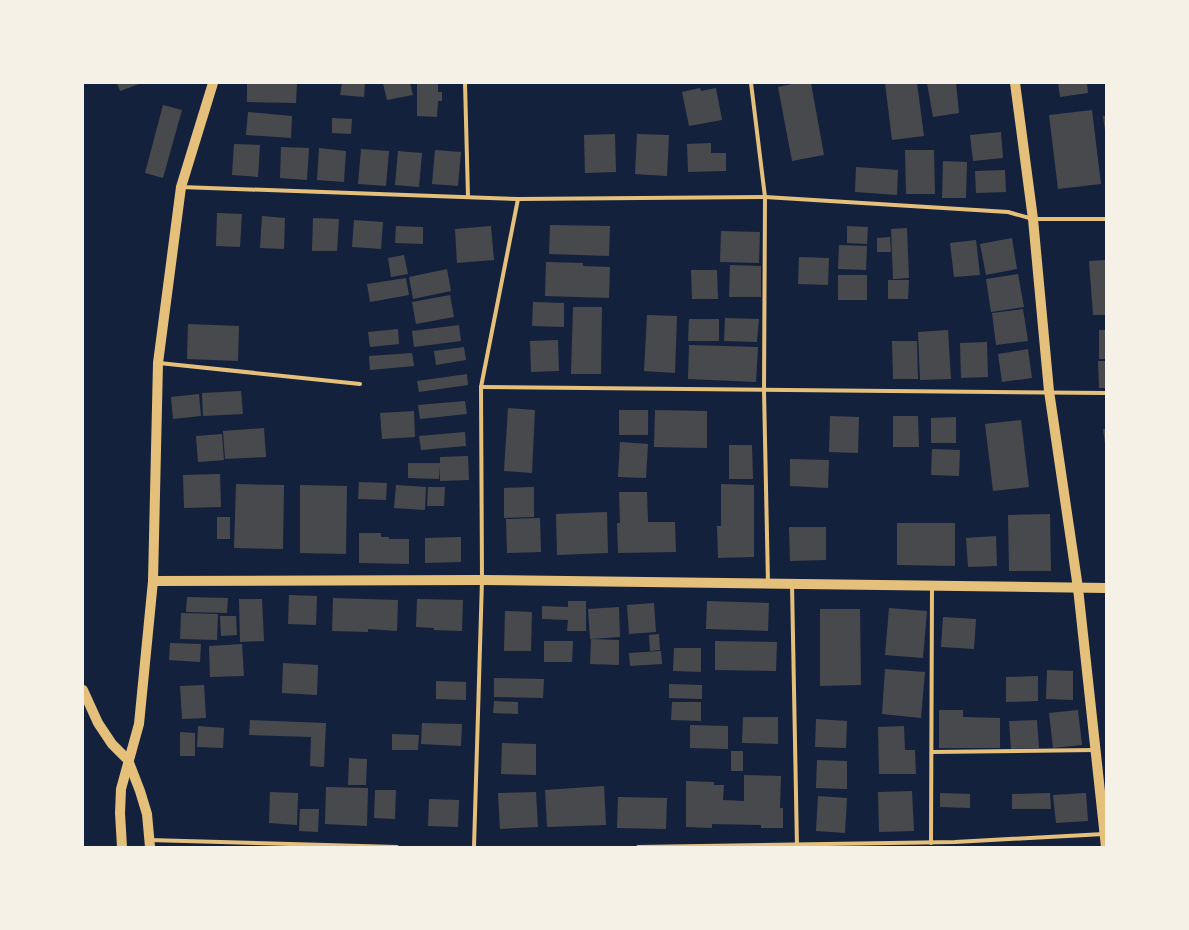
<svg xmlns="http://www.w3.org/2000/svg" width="1189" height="930" font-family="Cabin,sans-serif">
<rect width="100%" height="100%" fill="#14213d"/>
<g fill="#48494c">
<path d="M117,83H142L120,91Z"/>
<path d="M247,83H297L296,103L247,102Z"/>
<path d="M342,83H365L364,97L340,95Z"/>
<path d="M383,83H410L413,95L387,100Z"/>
<path d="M417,83H438V92H442V101H438L437,117L417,116Z"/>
<path d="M797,83H811L824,155L792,161L778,87Z"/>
<path d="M885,83H917L924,136L892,140Z"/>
<path d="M927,83H956L959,113L933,117Z"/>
<path d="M1058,83H1087L1088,93L1060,97Z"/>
<path d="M700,88L701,91L716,88L722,120L689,126L682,92Z"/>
<path d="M163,105L182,110L163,178L145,173Z"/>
<path d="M1092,110L1101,184L1058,189L1049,115Z"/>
<path d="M248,112L292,116L291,138L246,135Z"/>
<path d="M1103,116H1106V131H1105Z"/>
<path d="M332,118L352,119L351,134L332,133Z"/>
<path d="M1001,132L1003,158L973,161L970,135Z"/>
<path d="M615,134L616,172L585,173L584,135Z"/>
<path d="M637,134L669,135L667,176L635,174Z"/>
<path d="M711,143V153H726V171L688,172L687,144Z"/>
<path d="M234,144L260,145L258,177L232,175Z"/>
<path d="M281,147L309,148L307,180L280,178Z"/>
<path d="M319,148L346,151L344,182L317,180Z"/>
<path d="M361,149L389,151L386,186L358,184Z"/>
<path d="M435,150L461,152L458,186L432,184Z"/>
<path d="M905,150H934L935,194H906Z"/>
<path d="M398,151L422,153L419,187L395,185Z"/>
<path d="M943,161L967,162L966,198H942Z"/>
<path d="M856,167L898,170L897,195L855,192Z"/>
<path d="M1005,170L1006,192L976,193L975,171Z"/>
<path d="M217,213L242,214L240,247L216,246Z"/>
<path d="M262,216L285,218L284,249L260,248Z"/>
<path d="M313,218L339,219L337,251H312Z"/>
<path d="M354,220L383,222L381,249L352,247Z"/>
<path d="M550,225L610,226L609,256L549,254Z"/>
<path d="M396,226L423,227V244L395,243Z"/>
<path d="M491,226L494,260L457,263L455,229Z"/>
<path d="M847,226L868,227L867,244L847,243Z"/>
<path d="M907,228L909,278L893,279L891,229Z"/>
<path d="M721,231L760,232L759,263L720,262Z"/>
<path d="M890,237L891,252H877V238Z"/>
<path d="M1012,238L1017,269L986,275L980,244Z"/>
<path d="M976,240L980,275L954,277L950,243Z"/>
<path d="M839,245L867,246L866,270L838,269Z"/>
<path d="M404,255L408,274L391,277L388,258Z"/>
<path d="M799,257L829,258L828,285L798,284Z"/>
<path d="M1106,260V315H1093L1089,261Z"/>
<path d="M546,262L583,263V266L610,267L609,298L545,296Z"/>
<path d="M730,265L761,266V297H729Z"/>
<path d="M447,269L451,291L413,299L409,277Z"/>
<path d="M691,270H717L718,299H692Z"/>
<path d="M1018,274L1024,307L991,312L986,279Z"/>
<rect x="838" y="275" width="29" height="25"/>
<path d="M406,278L409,295L370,302L367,284Z"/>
<path d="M888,280H909L908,299H888Z"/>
<path d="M450,295L454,317L416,324L412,302Z"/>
<path d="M533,302L564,303V327L532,326Z"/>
<path d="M573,307H602L601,374H571Z"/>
<path d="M1023,309L1028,341L996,345L992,313Z"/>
<path d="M647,315L677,316L675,373L644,371Z"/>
<path d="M725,318L759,319L757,342L724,341Z"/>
<path d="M689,319H719V341H688Z"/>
<path d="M188,324L239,326L238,361L187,359Z"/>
<path d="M459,325L461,341L414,347L412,331Z"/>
<path d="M398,329L399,344L370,347L368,332Z"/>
<path d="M948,330L951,379L920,380L918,332Z"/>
<rect x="1099" y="330" width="7" height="29"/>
<path d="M558,340L559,371L531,372L530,341Z"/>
<path d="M892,341H917L918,379H893Z"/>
<path d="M987,342L988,377L961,378L960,343Z"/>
<path d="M689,345L758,347L756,382L688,379Z"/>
<path d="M464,347L466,360L436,365L434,351Z"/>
<path d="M1028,349L1032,378L1002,382L998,354Z"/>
<path d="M412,353L414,366L370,370L369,356Z"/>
<path d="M1098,361H1106V388H1099Z"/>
<path d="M467,374L468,385L419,392L417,381Z"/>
<path d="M241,391L243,414L203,416L202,393Z"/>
<path d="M199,394L201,416L173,419L171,397Z"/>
<path d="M465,401L467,414L420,419L418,405Z"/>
<path d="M508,408L535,410L532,473L504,471Z"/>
<rect x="619" y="410" width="29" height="25"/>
<path d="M655,410L707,411V448L654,447Z"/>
<path d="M414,411L415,437L382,439L380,413Z"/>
<path d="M830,416L859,417L858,453L829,452Z"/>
<path d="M893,416H918L919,447H893Z"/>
<path d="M956,417V443H931V418Z"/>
<path d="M1021,420L1029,487L993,491L985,424Z"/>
<path d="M264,428L266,457L225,459L223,431Z"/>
<path d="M1103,429H1106V444H1105Z"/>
<path d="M465,432L466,446L421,450L419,436Z"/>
<path d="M222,434L224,460L198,462L196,436Z"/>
<path d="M620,442L648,444L646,478L618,477Z"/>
<path d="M729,445H752L753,479H729Z"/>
<path d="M932,449L960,450L959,476L931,475Z"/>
<path d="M468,456L469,480L440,481V467L439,479L408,478V463H440V457Z"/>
<path d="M790,459L829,460L828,488L790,486Z"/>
<path d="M220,474L221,507L184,508L183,475Z"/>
<path d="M359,482L387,483L386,500L358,499Z"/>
<path d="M236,484L284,485L283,549L234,548Z"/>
<path d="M721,484L754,485V557L718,558L717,526H721Z"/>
<path d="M300,485L347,486L346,554L300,553Z"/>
<path d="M396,485L426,487L425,510L394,508Z"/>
<path d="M428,487H445L444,506H427Z"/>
<path d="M534,487V517L504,518V488Z"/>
<path d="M619,492H647L648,522H675L676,552L618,553L617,523H620Z"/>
<path d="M607,512L608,553L557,555L556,514Z"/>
<path d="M1050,514L1051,571H1009L1008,515Z"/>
<rect x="217" y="517" width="13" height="22"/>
<path d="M540,518L541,552L507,553L506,519Z"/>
<path d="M897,523H955V566L897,565Z"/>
<path d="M789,527H826V560L790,561Z"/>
<path d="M359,533H381V537H389V539H409V564L359,563Z"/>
<path d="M996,536L997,566L968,567L966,538Z"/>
<path d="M461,537V562L425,563V538Z"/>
<path d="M289,595L317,596L316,625L288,624Z"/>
<path d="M187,597L228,598L227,613L186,612Z"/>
<path d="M333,598L398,600L397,631L368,629V632L332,631Z"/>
<path d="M239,599H262L264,641L240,642Z"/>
<path d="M417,599L463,600L462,631L434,630V628L416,627Z"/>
<path d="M568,601H586V631H567L568,620L542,619V606L568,607Z"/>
<path d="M707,601L769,603L768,631L706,629Z"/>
<path d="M654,603L656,632L629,634L627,605Z"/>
<path d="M619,607L620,637L590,639L588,609Z"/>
<path d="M889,608L927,611L923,658L885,655Z"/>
<path d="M820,609H860L861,685L820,686Z"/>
<path d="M505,611L532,612L531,651H504Z"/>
<path d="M181,613L218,614L217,640L180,639Z"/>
<path d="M220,616H236L237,635L221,636Z"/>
<path d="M943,617L976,619L974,649L941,647Z"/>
<path d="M659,634L660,650L650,651L649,635Z"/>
<path d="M591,639L619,640V665L590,664Z"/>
<path d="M544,641H573L572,662H544Z"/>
<path d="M715,641L777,642L776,671L715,670Z"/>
<path d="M170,643L201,644L200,662L169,660Z"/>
<path d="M242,644L244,676L210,677L209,646Z"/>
<path d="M674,648H701V672L673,671Z"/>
<path d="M661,651L662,664L630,666L629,653Z"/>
<path d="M283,663L318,665L317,695L282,693Z"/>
<path d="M885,669L925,672L921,718L882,714Z"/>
<path d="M1047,670L1073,671V700L1046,699Z"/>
<path d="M1038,676V701L1006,702V677Z"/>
<path d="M494,678L544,679L543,698L494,697Z"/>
<path d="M436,681L466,682V700L436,699Z"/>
<path d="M669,684L702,685V699L669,698Z"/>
<path d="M204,685L206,718L182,719L180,686Z"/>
<path d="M494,701L518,702V714L493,713Z"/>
<path d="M672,702H701V721L671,720Z"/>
<path d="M939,710H963V717L1000,718V748H939Z"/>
<path d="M1078,710L1082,745L1053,748L1049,713Z"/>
<path d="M743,717H778V744L742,743Z"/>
<path d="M816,719L847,721L846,748L815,747Z"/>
<path d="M250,720L326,723L324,767L310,766L311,737L249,735Z"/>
<path d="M1037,720L1039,748L1011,749L1009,721Z"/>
<path d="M422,723L462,724L461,746L421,744Z"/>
<path d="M690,725L728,726V749L690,748Z"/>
<path d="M198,726L224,728L223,748L197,747Z"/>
<path d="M904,726L905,750H915L916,774H879L878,727Z"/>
<path d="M180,732L195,733V756H180Z"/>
<path d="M392,734L419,735L418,750H392Z"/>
<path d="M502,743L536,744V775L501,774Z"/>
<rect x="731" y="751" width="12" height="20"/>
<path d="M349,758L367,759L366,785H348Z"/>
<path d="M817,760L847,761V789L816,788Z"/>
<path d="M744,775L781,776L780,808H783V828H761V825L712,824V828L686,827V781L714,782V785H724L723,800L744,801Z"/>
<path d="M604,786L606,825L547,827L545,790Z"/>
<path d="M326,787L368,788L367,826L325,824Z"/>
<path d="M375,790H396L395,819L374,818Z"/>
<path d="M912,791L914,831L879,832L878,792Z"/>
<path d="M270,792L298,793L297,825L269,823Z"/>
<path d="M536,792L538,827L500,829L498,793Z"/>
<path d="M940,793L970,794V808L940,807Z"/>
<path d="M1050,793L1051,809H1012V794Z"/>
<path d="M1086,793L1088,821L1056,823L1053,795Z"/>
<path d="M818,796L847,798L845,833L816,831Z"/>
<path d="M618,797L667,798L666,829L617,828Z"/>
<path d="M429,799L459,800L458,827L428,826Z"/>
<path d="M300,809H319L318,832L299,831Z"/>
</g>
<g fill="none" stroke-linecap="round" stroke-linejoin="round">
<g stroke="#e5c07b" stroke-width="4">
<path d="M465,83L468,197"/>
<path d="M751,83L765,197L764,391L768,583"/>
<path d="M181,187L518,199L765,197L1008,212L1033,219H1106"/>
<path d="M159,363L360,384"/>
<path d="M481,387L1106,393"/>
<path d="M792,584L797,847"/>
<path d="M932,752L1095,750"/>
<path d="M149,840L397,847"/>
<path d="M931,843L932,586"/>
<path d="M474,847L482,580L481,387L518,199"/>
<path d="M638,847L955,842L1104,834"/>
</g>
<g stroke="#e5c07b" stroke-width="10">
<path d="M1015,83L1033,219L1049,391L1078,588L1106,847"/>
<path d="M153,581L482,580L1106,588"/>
<path d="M83,690L98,723L112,744L128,760L140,791L147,814L150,847"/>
<path d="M122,847L120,813L121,789L139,724L153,581L158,363L181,187L213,83"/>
</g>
</g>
<rect width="1189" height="930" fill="none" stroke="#f6f1e7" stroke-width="168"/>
</svg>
